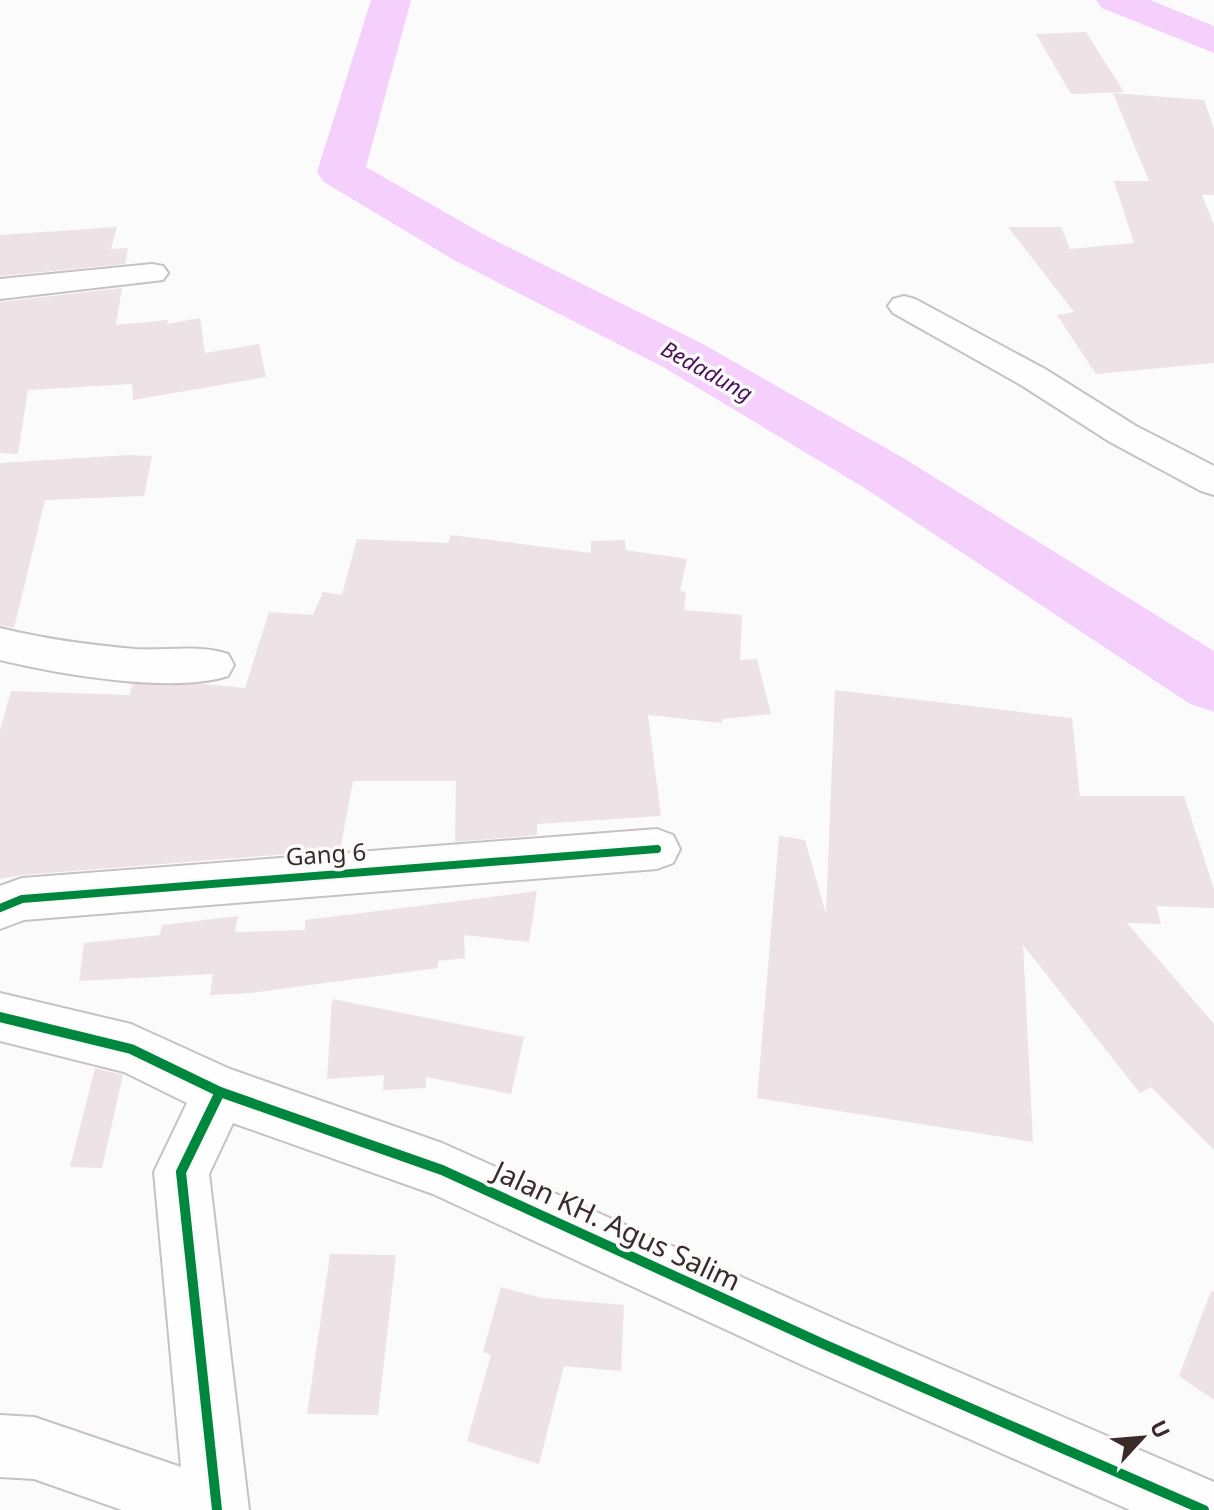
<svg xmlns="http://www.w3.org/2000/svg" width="1214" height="1510" font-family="'Noto Sans',sans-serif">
<rect width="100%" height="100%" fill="#fbfbfb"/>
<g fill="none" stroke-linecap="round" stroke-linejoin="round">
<g fill="#f5d0fd" fill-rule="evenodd">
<path d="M371,0H411L366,167L490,238L701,343L905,459L1214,651V712L1190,704L863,487L663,367L454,260L324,182L317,172Z"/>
<path d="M1096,0H1150L1214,26V53L1102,8Z"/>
</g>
</g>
<g fill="#ede2e6">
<path d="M1086,32L1124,92L1071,94L1036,34Z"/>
<path d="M1113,93L1204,100L1214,129V195H1202L1214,225V363L1096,374L1057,315L1074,312L1008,227H1061L1070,249L1134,243L1114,181H1149Z"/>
<path d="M117,227L111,249L128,248L125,264L0,276V235Z"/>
<path d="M122,288L116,325L168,320L167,324L200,318L205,353L259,344L266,377L133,400L132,384L28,390L18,454L0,453V302Z"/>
<path d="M129,455L152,456L144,496L45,500L14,628L0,625V463Z"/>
<path d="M451,535L591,553V541L625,540L626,550L687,559L680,591L686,592L684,610L742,615L740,660L757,659L771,714L722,719V723L648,715L661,816L537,824V835L455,842L456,781H353L340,850L22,875L0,879V730L11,691L130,695L132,684H204L245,688L269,612L313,615L323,592L342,595L357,539L448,543Z"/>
<path d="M835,690L1072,718L1080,796H1184L1214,889V908L1156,906L1161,924L1127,923L1214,1024V1150L1151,1087L1140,1093L1023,945L1033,1142L757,1098L779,836L805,840L826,914Z"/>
<path d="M537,891L529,942L464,935L465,958L438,961V968L251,993L210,995L213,974L79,981L84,943L160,935L162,925L238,916L235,932L305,930V920Z"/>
<path d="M332,999L524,1037L511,1094L426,1077V1088L383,1090L384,1075L327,1079Z"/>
<path d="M95,1068L123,1075L102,1168L70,1167Z"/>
<path d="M330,1254L396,1255L378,1415L307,1414Z"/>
<path d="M501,1287L542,1298L624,1305L621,1371L564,1366L539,1464L467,1441L491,1355L483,1352Z"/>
<path d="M1211,1291L1214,1292V1400L1179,1376Z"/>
</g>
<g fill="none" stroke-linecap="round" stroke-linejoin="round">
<g stroke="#c8c1c1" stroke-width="4">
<g id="minor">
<path d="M152,264L163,266L168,273L163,280L0,299V279Z"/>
<path d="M904,296L915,299L1045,369L1136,426L1214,466V495L1201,491L1110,442L1021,385L893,313L888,306L893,299Z"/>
<path d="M0,628C45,639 89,645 135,649C166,651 198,644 228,654L234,665L228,676C172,694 57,674 0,660Z"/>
<path d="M657,829L673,835L680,849L673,863L657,869L24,920L0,929V886L22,878Z"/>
<path d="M0,993L131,1024L230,1069L442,1143L842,1322L1214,1482V1510H1130L800,1364L433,1194L233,1123L209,1174L249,1510H122L34,1479L0,1477V1415L34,1417L181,1467L154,1172L187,1103L124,1072L0,1041Z"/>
</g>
</g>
<use href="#minor" fill="#fefefe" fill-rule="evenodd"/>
<g stroke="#fbfbfb" stroke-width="13">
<path id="cycleway-far1" d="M0,908L22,899L657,849"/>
</g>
<g stroke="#fbfbfb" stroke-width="15">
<g id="cycleway">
<path d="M0,1017L131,1049L220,1092L442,1170L821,1343L1204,1510"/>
<path d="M217,1510L181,1172L220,1092"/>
</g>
</g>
<use href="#cycleway-far1" stroke="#00873e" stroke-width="8"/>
<use href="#cycleway" stroke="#00873e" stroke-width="10"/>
</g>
<g text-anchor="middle" stroke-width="7" stroke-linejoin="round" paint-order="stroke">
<g font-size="22" font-style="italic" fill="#4c1158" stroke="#fbfbfb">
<text transform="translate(707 371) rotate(29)" y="8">Bedadung</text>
</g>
<g font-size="24" fill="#3a2b2a" stroke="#fbfbfb">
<text transform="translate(326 855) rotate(-4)" y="8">Gang 6</text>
</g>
<g font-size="28" fill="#3a2b2a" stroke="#fbfbfb">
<text transform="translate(617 1226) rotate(25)" y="10">Jalan KH. Agus Salim</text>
</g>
</g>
<g transform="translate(1142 1438) rotate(64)" stroke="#fbfbfb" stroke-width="6" paint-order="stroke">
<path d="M0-6L14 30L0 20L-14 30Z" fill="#3a2b2a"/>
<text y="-12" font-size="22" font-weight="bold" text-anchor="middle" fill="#3a2b2a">U</text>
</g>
</svg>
